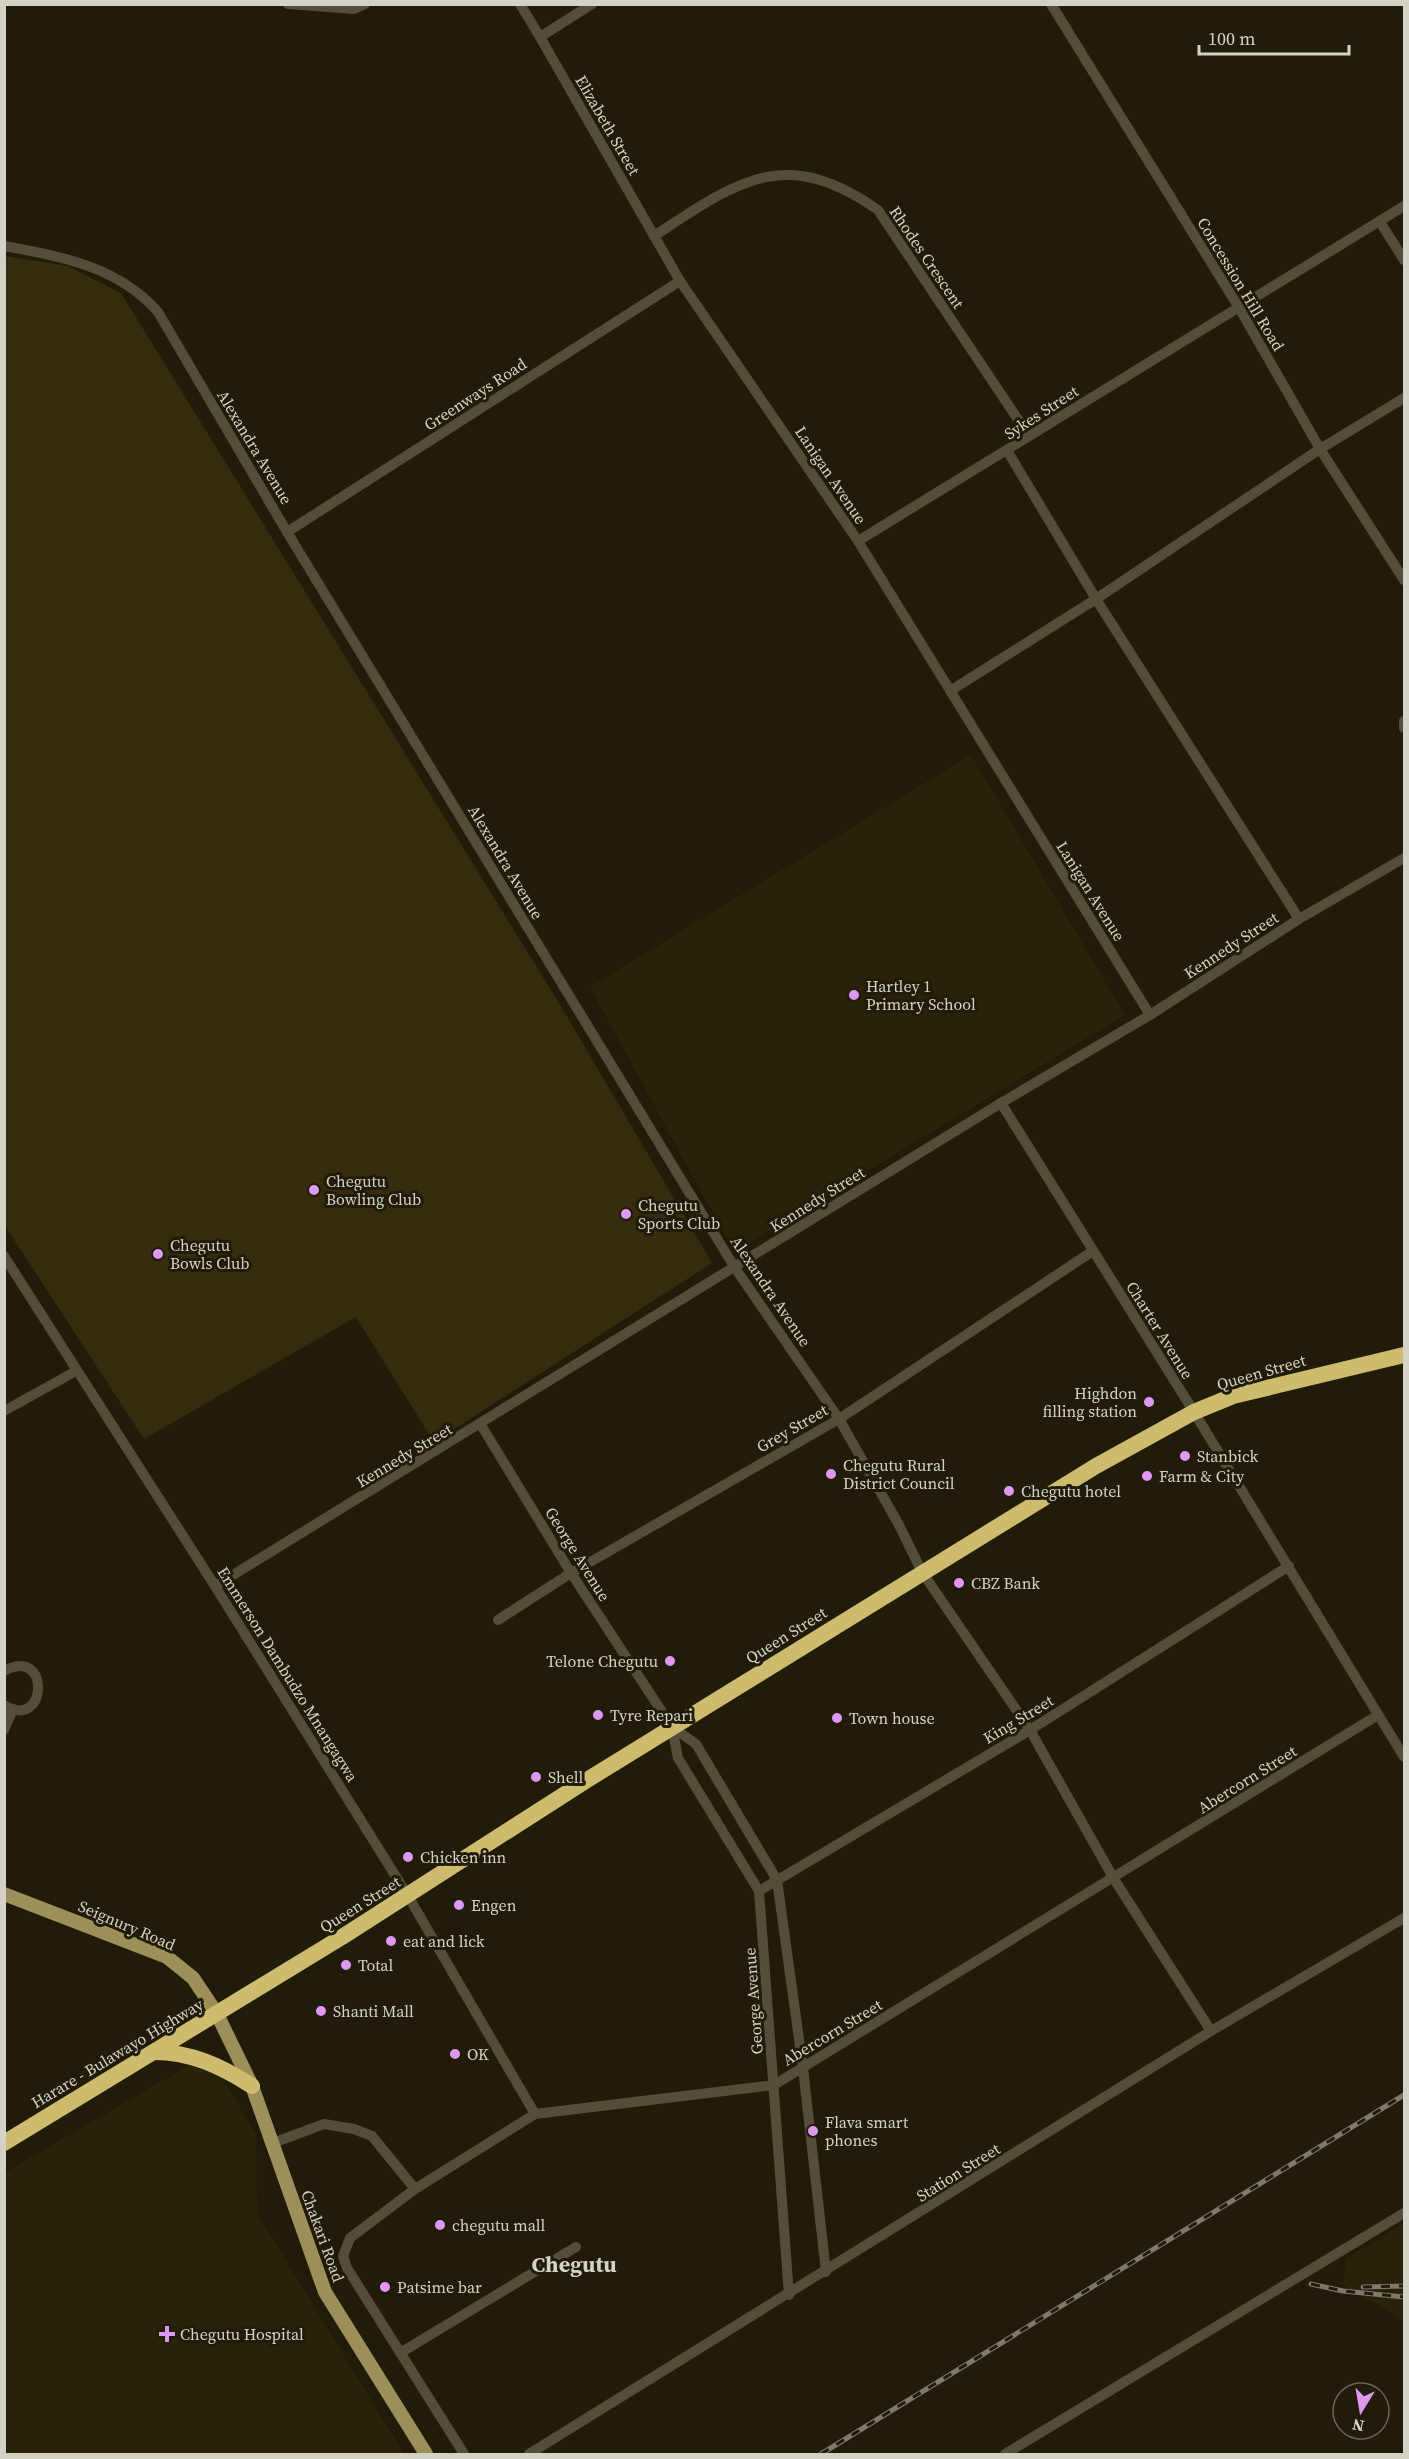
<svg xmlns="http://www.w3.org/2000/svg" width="1409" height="2459" font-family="'Source Serif 4',serif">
<rect width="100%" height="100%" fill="#211c0a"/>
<g fill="#282208">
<path d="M971,755L1125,1015L734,1252L590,987Z"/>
<path d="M191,2064L218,2071L256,2134L257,2213L404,2454H5L4,2173Z"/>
<path d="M1404,2223V2320L1343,2285L1346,2259Z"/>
</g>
<path fill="#342c0d" d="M4,256L68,266L121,293L562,1008L712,1263L434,1442L356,1317L144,1439L5,1226Z"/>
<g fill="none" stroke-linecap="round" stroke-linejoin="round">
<g stroke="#524e39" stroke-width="10">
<path d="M288,4L354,9L365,4"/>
<path d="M520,4L540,37"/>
<path d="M592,4L540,37L680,281L858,541L1150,1015"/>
<path d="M1051,4L1238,306L1320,449L1404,580"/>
<path d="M1380,222L1404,260"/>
<path d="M654,236C737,182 784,144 878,210L1029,436"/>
<path d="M4,246C61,256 119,267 158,312L287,532L735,1268L839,1419L899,1525L922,1572L1030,1730L1114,1879L1211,2031"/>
<path d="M1008,452L1096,599L1299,919"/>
<path d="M287,532L680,281"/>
<path d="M858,541L1404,206"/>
<path d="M950,691L1096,599L1320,449L1404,398"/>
<path d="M1404,721V728"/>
<path d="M1001,1103L1194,1412L1404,1757"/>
<path d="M4,1256L215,1586L408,1896L535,2114"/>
<path d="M4,1411L76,1371"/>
<path d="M481,1425L571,1573L672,1727L696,1744L777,1880L803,2068L826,2272"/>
<path d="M215,1586L1001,1103L1150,1015L1299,919L1404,858"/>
<path d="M498,1620L571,1573L839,1419L1093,1251"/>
<path d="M4,1671C51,1645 48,1732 4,1705"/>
<path d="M672,1727L678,1758L759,1891L789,2295"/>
<path d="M4,1730L13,1709"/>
<path d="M759,1891L1030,1730L1289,1566"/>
<path d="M273,2143L324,2124L354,2129L372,2136L415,2189L535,2114L774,2085L1378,1715"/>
<path d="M415,2189L350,2238L343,2256L347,2268L464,2454"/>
<path d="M400,2353L576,2247"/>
<path d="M529,2454L1211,2031L1404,1918"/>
<path d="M1005,2454L1404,2213"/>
</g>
<path stroke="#9c8f59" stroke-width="14" d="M4,1894L167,1957L193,1978L217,2014L252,2086L325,2292L426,2454"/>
<g stroke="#cdbb6e" stroke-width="16">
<path d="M154,2052C191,2052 221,2066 252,2086"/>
<path d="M4,2143L342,1937L587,1780L1096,1466L1194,1412L1233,1396L1404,1355"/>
</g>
<g stroke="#7d796b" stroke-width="5">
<g id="rail">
<path d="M1311,2284L1343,2291L1404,2297"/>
<path d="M1363,2287L1404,2286"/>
<path d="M821,2454L1404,2095"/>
</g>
</g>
<use href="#rail" stroke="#211c0a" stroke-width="3" stroke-dasharray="9" stroke-linecap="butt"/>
</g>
<g fill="#de98f2" stroke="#211c0a" stroke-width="2">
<circle cx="854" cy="995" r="6"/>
<circle cx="314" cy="1190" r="6"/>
<circle cx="626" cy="1214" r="6"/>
<circle cx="158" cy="1254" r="6"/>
<circle cx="1149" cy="1402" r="6"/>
<circle cx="1185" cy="1456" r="6"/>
<circle cx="831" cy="1474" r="6"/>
<circle cx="1147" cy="1476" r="6"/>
<circle cx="1009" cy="1491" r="6"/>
<circle cx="959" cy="1583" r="6"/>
<circle cx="670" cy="1661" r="6"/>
<circle cx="598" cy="1715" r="6"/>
<circle cx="837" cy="1718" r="6"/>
<circle cx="536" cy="1777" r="6"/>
<circle cx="408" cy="1857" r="6"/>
<circle cx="459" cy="1905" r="6"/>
<circle cx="391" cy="1941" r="6"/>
<circle cx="346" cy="1965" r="6"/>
<circle cx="321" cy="2011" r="6"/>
<circle cx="455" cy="2054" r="6"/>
<circle cx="813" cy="2131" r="6"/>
<circle cx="440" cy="2225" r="6"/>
<circle cx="385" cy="2287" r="6"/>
<path d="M164 2325h6v6h6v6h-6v6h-6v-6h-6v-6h6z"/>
</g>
<g text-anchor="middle" stroke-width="6" stroke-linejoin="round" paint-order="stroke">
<g font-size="16" fill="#d4d2c6" stroke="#211c0a">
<text transform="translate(608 125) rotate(60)" y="6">Elizabeth Street</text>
<text transform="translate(927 257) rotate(56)" y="6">Rhodes Crescent</text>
<text transform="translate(1241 284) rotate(59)" y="6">Concession Hill Road</text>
<text transform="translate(475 394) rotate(-33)" y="6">Greenways Road</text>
<text transform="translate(1041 412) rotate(-33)" y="6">Sykes Street</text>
<text transform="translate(255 447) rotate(59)" y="6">Alexandra Avenue</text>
<text transform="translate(831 475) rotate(56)" y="6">Lanigan Avenue</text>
<text transform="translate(506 862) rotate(59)" y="6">Alexandra Avenue</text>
<text transform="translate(1091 891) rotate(58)" y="6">Lanigan Avenue</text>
<text transform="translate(1231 945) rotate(-33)" y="6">Kennedy Street</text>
<text transform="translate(817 1199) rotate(-32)" y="6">Kennedy Street</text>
<text transform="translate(771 1291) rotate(56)" y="6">Alexandra Avenue</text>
<text transform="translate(1160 1330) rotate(58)" y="6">Charter Avenue</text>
<text transform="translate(1261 1372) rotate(-16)" y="6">Queen Street</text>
<text transform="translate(792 1428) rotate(-30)" y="6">Grey Street</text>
<text transform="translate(404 1455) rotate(-31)" y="6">Kennedy Street</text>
<text transform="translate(578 1554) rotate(58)" y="6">George Avenue</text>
<text transform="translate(786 1635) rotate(-32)" y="6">Queen Street</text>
<text transform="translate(288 1674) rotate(58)" y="6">Emmerson Dambudzo Mnangagwa</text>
<text transform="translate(1018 1719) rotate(-31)" y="6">King Street</text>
<text transform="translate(1247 1779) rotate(-32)" y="6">Abercorn Street</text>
<text transform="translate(360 1904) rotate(-32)" y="6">Queen Street</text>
<text transform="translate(127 1925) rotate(23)" y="6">Seignury Road</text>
<text transform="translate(753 2001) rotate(-94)" y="6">George Avenue</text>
<text transform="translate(832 2032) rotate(-31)" y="6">Abercorn Street</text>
<text transform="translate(117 2053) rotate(-31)" y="6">Harare - Bulawayo Highway</text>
<text transform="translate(958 2172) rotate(-32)" y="6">Station Street</text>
<text transform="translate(323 2236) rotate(70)" y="6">Chakari Road</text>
</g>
<g font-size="16" fill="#d4d2c6" stroke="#211c0a" text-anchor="start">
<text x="866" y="992">Hartley 1<tspan x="866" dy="18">Primary School</tspan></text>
<text x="326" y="1187">Chegutu<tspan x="326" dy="18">Bowling Club</tspan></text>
<text x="638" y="1211">Chegutu<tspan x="638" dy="18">Sports Club</tspan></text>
<text x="170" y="1251">Chegutu<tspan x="170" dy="18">Bowls Club</tspan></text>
<text x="1137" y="1399" text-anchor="end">Highdon<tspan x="1137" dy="18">filling station</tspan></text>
<text x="1197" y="1462">Stanbick</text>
<text x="843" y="1471">Chegutu Rural<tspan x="843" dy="18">District Council</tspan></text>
<text x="1159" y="1482">Farm &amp; City</text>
<text x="1021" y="1497">Chegutu hotel</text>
<text x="971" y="1589">CBZ Bank</text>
<text x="658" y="1667" text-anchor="end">Telone Chegutu</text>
<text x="610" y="1721">Tyre Repari</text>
<text x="849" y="1724">Town house</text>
<text x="548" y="1783">Shell</text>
<text x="420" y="1863">Chicken inn</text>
<text x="471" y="1911">Engen</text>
<text x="403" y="1947">eat and lick</text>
<text x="358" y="1971">Total</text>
<text x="333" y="2017">Shanti Mall</text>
<text x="467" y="2060">OK</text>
<text x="825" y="2128">Flava smart<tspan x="825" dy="18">phones</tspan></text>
<text x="452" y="2231">chegutu mall</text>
<text x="397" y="2293">Patsime bar</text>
<text x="180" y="2340">Chegutu Hospital</text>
</g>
<g font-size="22" font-weight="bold" fill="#d4d2c6" stroke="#211c0a">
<text x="574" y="2272">Chegutu</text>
</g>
</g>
<rect width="1409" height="2459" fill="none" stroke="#d4d2c6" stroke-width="12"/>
<g transform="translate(1361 2411) rotate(191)"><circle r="28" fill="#211c0a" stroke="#696555" stroke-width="1.5"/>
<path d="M0-4.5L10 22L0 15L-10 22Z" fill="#de98f2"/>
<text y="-9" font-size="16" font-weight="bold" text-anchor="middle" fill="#d4d2c6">N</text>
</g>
<path d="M1199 45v9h150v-9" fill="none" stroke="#d4d2c6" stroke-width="3"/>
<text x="1208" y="45" font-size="18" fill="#d4d2c6" stroke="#211c0a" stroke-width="4.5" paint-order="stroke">100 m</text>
</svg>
